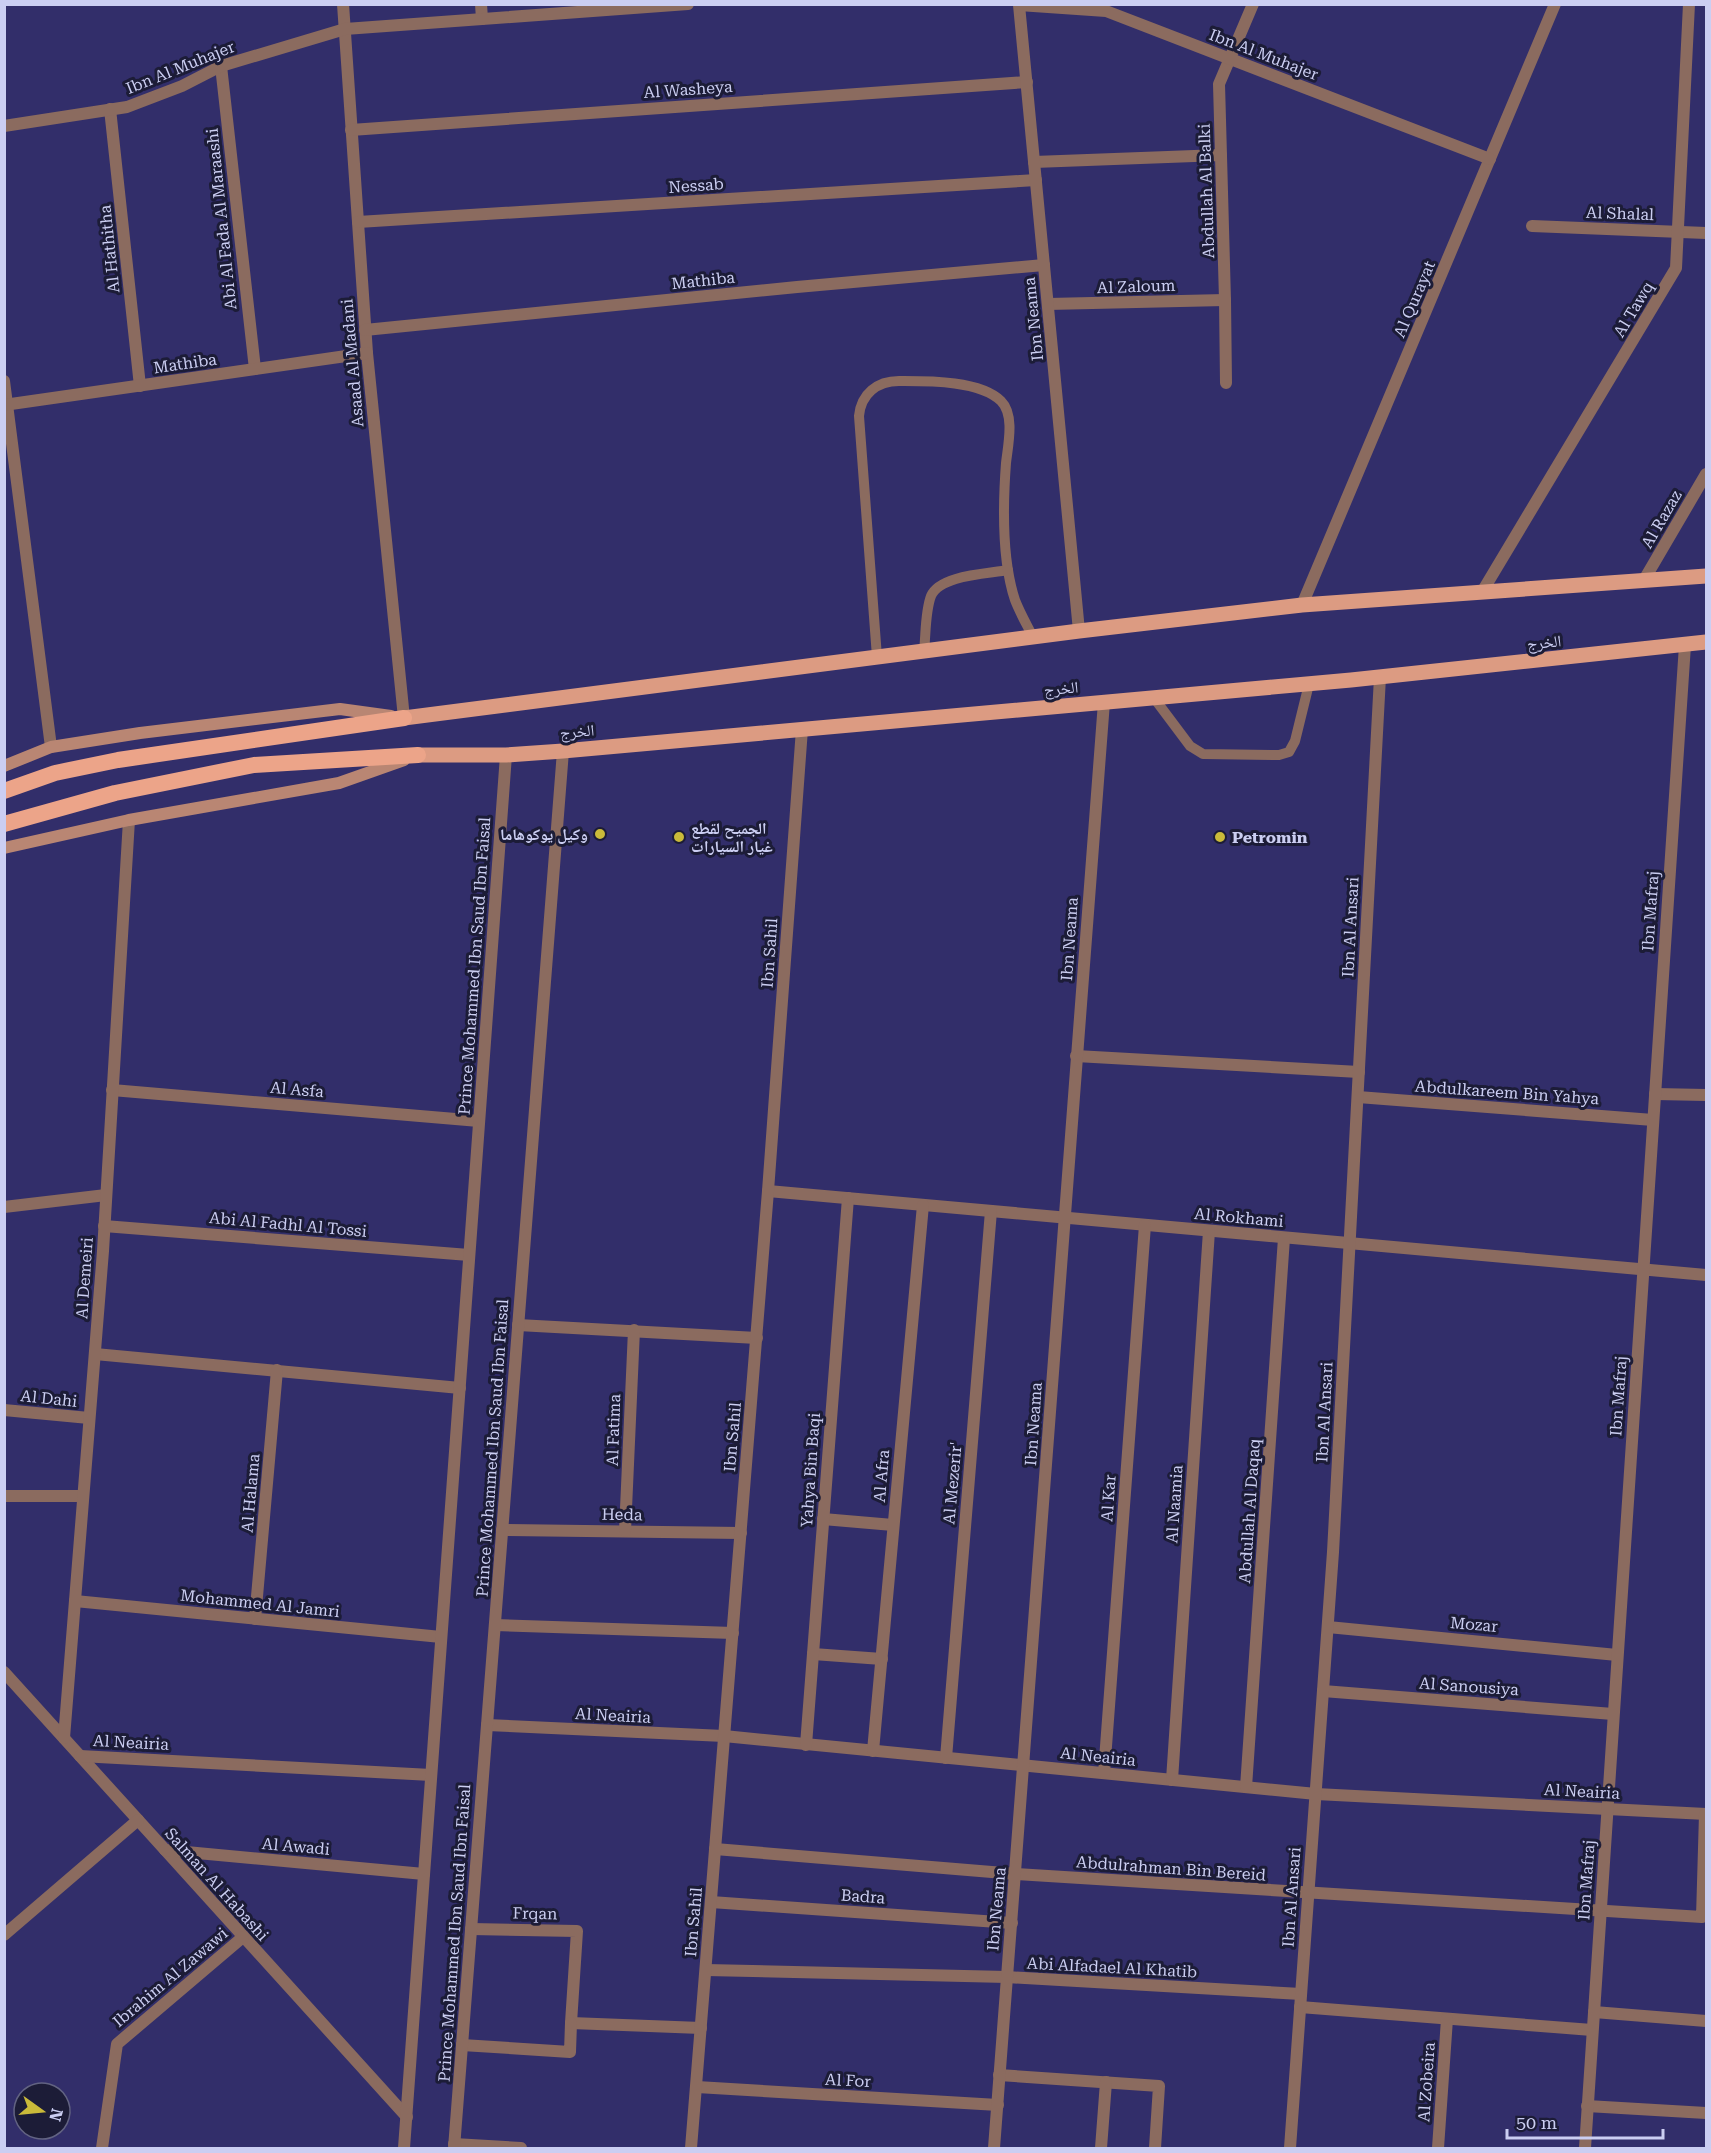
<svg xmlns="http://www.w3.org/2000/svg" width="1711" height="2153" font-family="'Roboto Serif','Noto Naskh Arabic',serif">
<rect width="100%" height="100%" fill="#322e6a"/>
<g fill="none" stroke-linecap="round" stroke-linejoin="round">
<g stroke="#8b6b5f" stroke-width="10">
<path d="M924,651C926,634 925,612 931,596C940,575 987,574 1008,570"/>
<path d="M877,657L859,416C861,394 877,381 899,381C926,381 980,380 1001,401C1015,415 1008,445 1006,463C1003,503 1002,561 1015,600C1020,613 1027,625 1033,637"/>
<path d="M1154,698L1190,746L1203,754L1279,755L1289,752L1295,741L1309,684"/>
</g>
<g stroke="#8b6b5f" stroke-width="12">
<path d="M343,4L367,353L404,718"/>
<path d="M481,4L482,19"/>
<path d="M221,66L255,369"/>
<path d="M110,109L140,386"/>
<path d="M4,126L127,107L182,86L221,66L345,29L688,4"/>
<path d="M351,130L1027,82"/>
<path d="M1034,162L1221,155"/>
<path d="M358,222L1036,180"/>
<path d="M1532,226L1706,233"/>
<path d="M1048,304L1225,300"/>
<path d="M365,330L797,287L1044,265"/>
<path d="M4,381L51,747"/>
<path d="M1226,383L1225,300L1219,84L1253,4"/>
<path d="M4,405L367,353"/>
<path d="M1644,580L1706,474"/>
<path d="M1482,592L1676,268L1689,4"/>
<path d="M1302,605L1555,4"/>
<path d="M1079,631L1019,5L1106,11L1490,159"/>
<path d="M1076,1056L1359,1072"/>
<path d="M112,1090L479,1121"/>
<path d="M1655,1094L1706,1095"/>
<path d="M1358,1097L1653,1120"/>
<path d="M768,1191L1706,1275"/>
<path d="M4,1207L106,1195"/>
<path d="M104,1226L469,1255"/>
<path d="M518,1325L757,1338"/>
<path d="M95,1354L460,1388"/>
<path d="M4,1410L89,1418"/>
<path d="M4,1496H83"/>
<path d="M823,1519L893,1525"/>
<path d="M502,1530L741,1533"/>
<path d="M625,1531L634,1330"/>
<path d="M75,1601L441,1637"/>
<path d="M255,1619L277,1370"/>
<path d="M495,1625L733,1633"/>
<path d="M1328,1627L1617,1655"/>
<path d="M813,1654L882,1659"/>
<path d="M4,1672L407,2117"/>
<path d="M1323,1691L1613,1714"/>
<path d="M487,1725L724,1736L1316,1794L1706,1814"/>
<path d="M64,1738L103,1251L129,820"/>
<path d="M806,1745L848,1198"/>
<path d="M873,1751L923,1205"/>
<path d="M80,1756L431,1775"/>
<path d="M946,1758L991,1211"/>
<path d="M1104,1773L1145,1225"/>
<path d="M1172,1780L1209,1231"/>
<path d="M1246,1787L1284,1238"/>
<path d="M715,1849L1016,1874L1702,1917L1705,1814"/>
<path d="M165,1850L424,1874"/>
<path d="M711,1902L1012,1923"/>
<path d="M471,1929L577,1931L571,2023L701,2028"/>
<path d="M4,1935L138,1820"/>
<path d="M706,1970L1007,1977L1301,1994"/>
<path d="M1300,2007L1592,2030"/>
<path d="M1594,2012L1706,2021"/>
<path d="M462,2045L570,2052L571,2023"/>
<path d="M999,2075L1159,2086L1155,2148"/>
<path d="M697,2087L998,2105"/>
<path d="M1587,2106L1706,2113"/>
<path d="M454,2144L521,2148"/>
<path d="M102,2148L117,2044L243,1937"/>
<path d="M691,2148L768,1191L802,729"/>
<path d="M994,2148L1104,702"/>
<path d="M1101,2148L1106,2082"/>
<path d="M1290,2148L1333,1552L1380,677"/>
<path d="M1438,2148L1447,2019"/>
<path d="M1585,2148L1685,645"/>
</g>
<g stroke="#8b6b5f" stroke-width="12">
<path d="M404,2148L506,755"/>
<path d="M454,2148L563,751"/>
</g>
<g stroke="#b98673" stroke-width="12">
<path d="M4,766L51,747L140,733L340,709L391,716"/>
<path d="M4,848L129,820L339,783L404,760"/>
</g>
<g stroke="#dc9b82" stroke-width="15">
<path d="M404,718L1079,631L1302,605L1706,576"/>
<path d="M418,755H506L563,751L1351,680L1706,642"/>
</g>
<g stroke="#eca489" stroke-width="16">
<path d="M4,791L55,773L118,760L404,718"/>
<path d="M4,824L115,793L254,765L418,755"/>
</g>
</g>
<g fill="#caba3a" stroke="#1c1c37" stroke-width="2">
<circle cx="600" cy="834" r="6"/>
<circle cx="679" cy="837" r="6"/>
<circle cx="1220" cy="837" r="6"/>
</g>
<g text-anchor="middle" stroke-width="6" stroke-linejoin="round" paint-order="stroke">
<g font-size="16" fill="#cbcef2" stroke="#1c1c37">
<text transform="translate(1264 54) rotate(21)" y="6">Ibn Al Muhajer</text>
<text transform="translate(180 67) rotate(-22)" y="6">Ibn Al Muhajer</text>
<text transform="translate(688 89) rotate(-4)" y="6">Al Washeya</text>
<text transform="translate(696 185) rotate(-4)" y="6">Nessab</text>
<text transform="translate(1206 191) rotate(-92)" y="6">Abdullah Al Balki</text>
<text transform="translate(1620 213) rotate(2)" y="6">Al Shalal</text>
<text transform="translate(221 219) rotate(-96)" y="6">Abi Al Fada Al Maraashi</text>
<text transform="translate(109 249) rotate(-96)" y="6">Al Hathitha</text>
<text transform="translate(703 280) rotate(-6)" y="6">Mathiba</text>
<text transform="translate(1136 286) rotate(-2)" y="6">Al Zaloum</text>
<text transform="translate(1414 299) rotate(-67)" y="6">Al Qurayat</text>
<text transform="translate(1633 309) rotate(-59)" y="6">Al Tawq</text>
<text transform="translate(1033 319) rotate(-96)" y="6">Ibn Neama</text>
<text transform="translate(185 363) rotate(-8)" y="6">Mathiba</text>
<text transform="translate(352 363) rotate(-95)" y="6">Asaad Al Madani</text>
<text transform="translate(1661 519) rotate(-60)" y="6">Al Razaz</text>
<text transform="translate(1544 642) rotate(-6)" y="6">الخرج</text>
<text transform="translate(1061 688) rotate(-5)" y="6">الخرج</text>
<text transform="translate(577 731) rotate(-5)" y="6">الخرج</text>
<text transform="translate(1650 911) rotate(-86)" y="6">Ibn Mafraj</text>
<text transform="translate(1350 927) rotate(-87)" y="6">Ibn Al Ansari</text>
<text transform="translate(1069 939) rotate(-86)" y="6">Ibn Neama</text>
<text transform="translate(769 953) rotate(-86)" y="6">Ibn Sahil</text>
<text transform="translate(474 966) rotate(-86)" y="6">Prince Mohammed Ibn Saud Ibn Faisal</text>
<text transform="translate(297 1089) rotate(5)" y="6">Al Asfa</text>
<text transform="translate(1507 1092) rotate(4)" y="6">Abdulkareem Bin Yahya</text>
<text transform="translate(1239 1217) rotate(5)" y="6">Al Rokhami</text>
<text transform="translate(288 1224) rotate(5)" y="6">Abi Al Fadhl Al Tossi</text>
<text transform="translate(84 1278) rotate(-86)" y="6">Al Demeiri</text>
<text transform="translate(1618 1396) rotate(-86)" y="6">Ibn Mafraj</text>
<text transform="translate(49 1398) rotate(6)" y="6">Al Dahi</text>
<text transform="translate(1324 1412) rotate(-87)" y="6">Ibn Al Ansari</text>
<text transform="translate(1033 1424) rotate(-86)" y="6">Ibn Neama</text>
<text transform="translate(613 1430) rotate(-88)" y="6">Al Fatima</text>
<text transform="translate(732 1437) rotate(-85)" y="6">Ibn Sahil</text>
<text transform="translate(492 1448) rotate(-86)" y="6">Prince Mohammed Ibn Saud Ibn Faisal</text>
<text transform="translate(810 1470) rotate(-86)" y="6">Yahya Bin Baqi</text>
<text transform="translate(881 1476) rotate(-85)" y="6">Al Afra</text>
<text transform="translate(952 1483) rotate(-85)" y="6">Al Mezerir'</text>
<text transform="translate(250 1493) rotate(-85)" y="6">Al Halama</text>
<text transform="translate(1108 1498) rotate(-86)" y="6">Al Kar</text>
<text transform="translate(1174 1504) rotate(-86)" y="6">Al Naamia</text>
<text transform="translate(1249 1511) rotate(-86)" y="6">Abdullah Al Daqaq</text>
<text transform="translate(622 1514) rotate(1)" y="6">Heda</text>
<text transform="translate(260 1603) rotate(6)" y="6">Mohammed Al Jamri</text>
<text transform="translate(1474 1624) rotate(5)" y="6">Mozar</text>
<text transform="translate(1469 1686) rotate(4)" y="6">Al Sanousiya</text>
<text transform="translate(613 1715) rotate(3)" y="6">Al Neairia</text>
<text transform="translate(131 1742) rotate(3)" y="6">Al Neairia</text>
<text transform="translate(1098 1756) rotate(6)" y="6">Al Neairia</text>
<text transform="translate(1582 1791) rotate(3)" y="6">Al Neairia</text>
<text transform="translate(296 1846) rotate(5)" y="6">Al Awadi</text>
<text transform="translate(1171 1868) rotate(4)" y="6">Abdulrahman Bin Bereid</text>
<text transform="translate(1586 1880) rotate(-86)" y="6">Ibn Mafraj</text>
<text transform="translate(217 1884) rotate(48)" y="6">Salman Al Habashi</text>
<text transform="translate(863 1896) rotate(4)" y="6">Badra</text>
<text transform="translate(1291 1897) rotate(-86)" y="6">Ibn Al Ansari</text>
<text transform="translate(996 1909) rotate(-85)" y="6">Ibn Neama</text>
<text transform="translate(535 1913) rotate(1)" y="6">Frqan</text>
<text transform="translate(693 1922) rotate(-85)" y="6">Ibn Sahil</text>
<text transform="translate(454 1933) rotate(-86)" y="6">Prince Mohammed Ibn Saud Ibn Faisal</text>
<text transform="translate(1112 1967) rotate(3)" y="6">Abi Alfadael Al Khatib</text>
<text transform="translate(170 1977) rotate(-40)" y="6">Ibrahim Al Zawawi</text>
<text transform="translate(848 2080) rotate(3)" y="6">Al For</text>
<text transform="translate(1426 2082) rotate(-86)" y="6">Al Zobeira</text>
</g>
<g font-size="16" font-weight="bold" fill="#cbcef2" stroke="#1c1c37" text-anchor="start">
<text x="691" y="834">الجميح لقطع<tspan x="691" dy="18">غيار السيارات</tspan></text>
<text x="588" y="840" text-anchor="end">وكيل يوكوهاما</text>
<text x="1232" y="843">Petromin</text>
</g>
</g>
<rect width="1711" height="2153" fill="none" stroke="#cbcef2" stroke-width="12"/>
<g transform="translate(42 2111) rotate(105)"><circle r="28" fill="#1c1c37" stroke="#626382" stroke-width="1.5"/>
<path d="M0-4.5L10 22L0 15L-10 22Z" fill="#caba3a"/>
<text y="-9" font-size="16" font-weight="bold" text-anchor="middle" fill="#cbcef2">N</text>
</g>
<path d="M1507 2129v9h156v-9" fill="none" stroke="#cbcef2" stroke-width="3"/>
<text x="1516" y="2129" font-size="18" fill="#cbcef2" stroke="#1c1c37" stroke-width="4.5" paint-order="stroke">50 m</text>
</svg>
